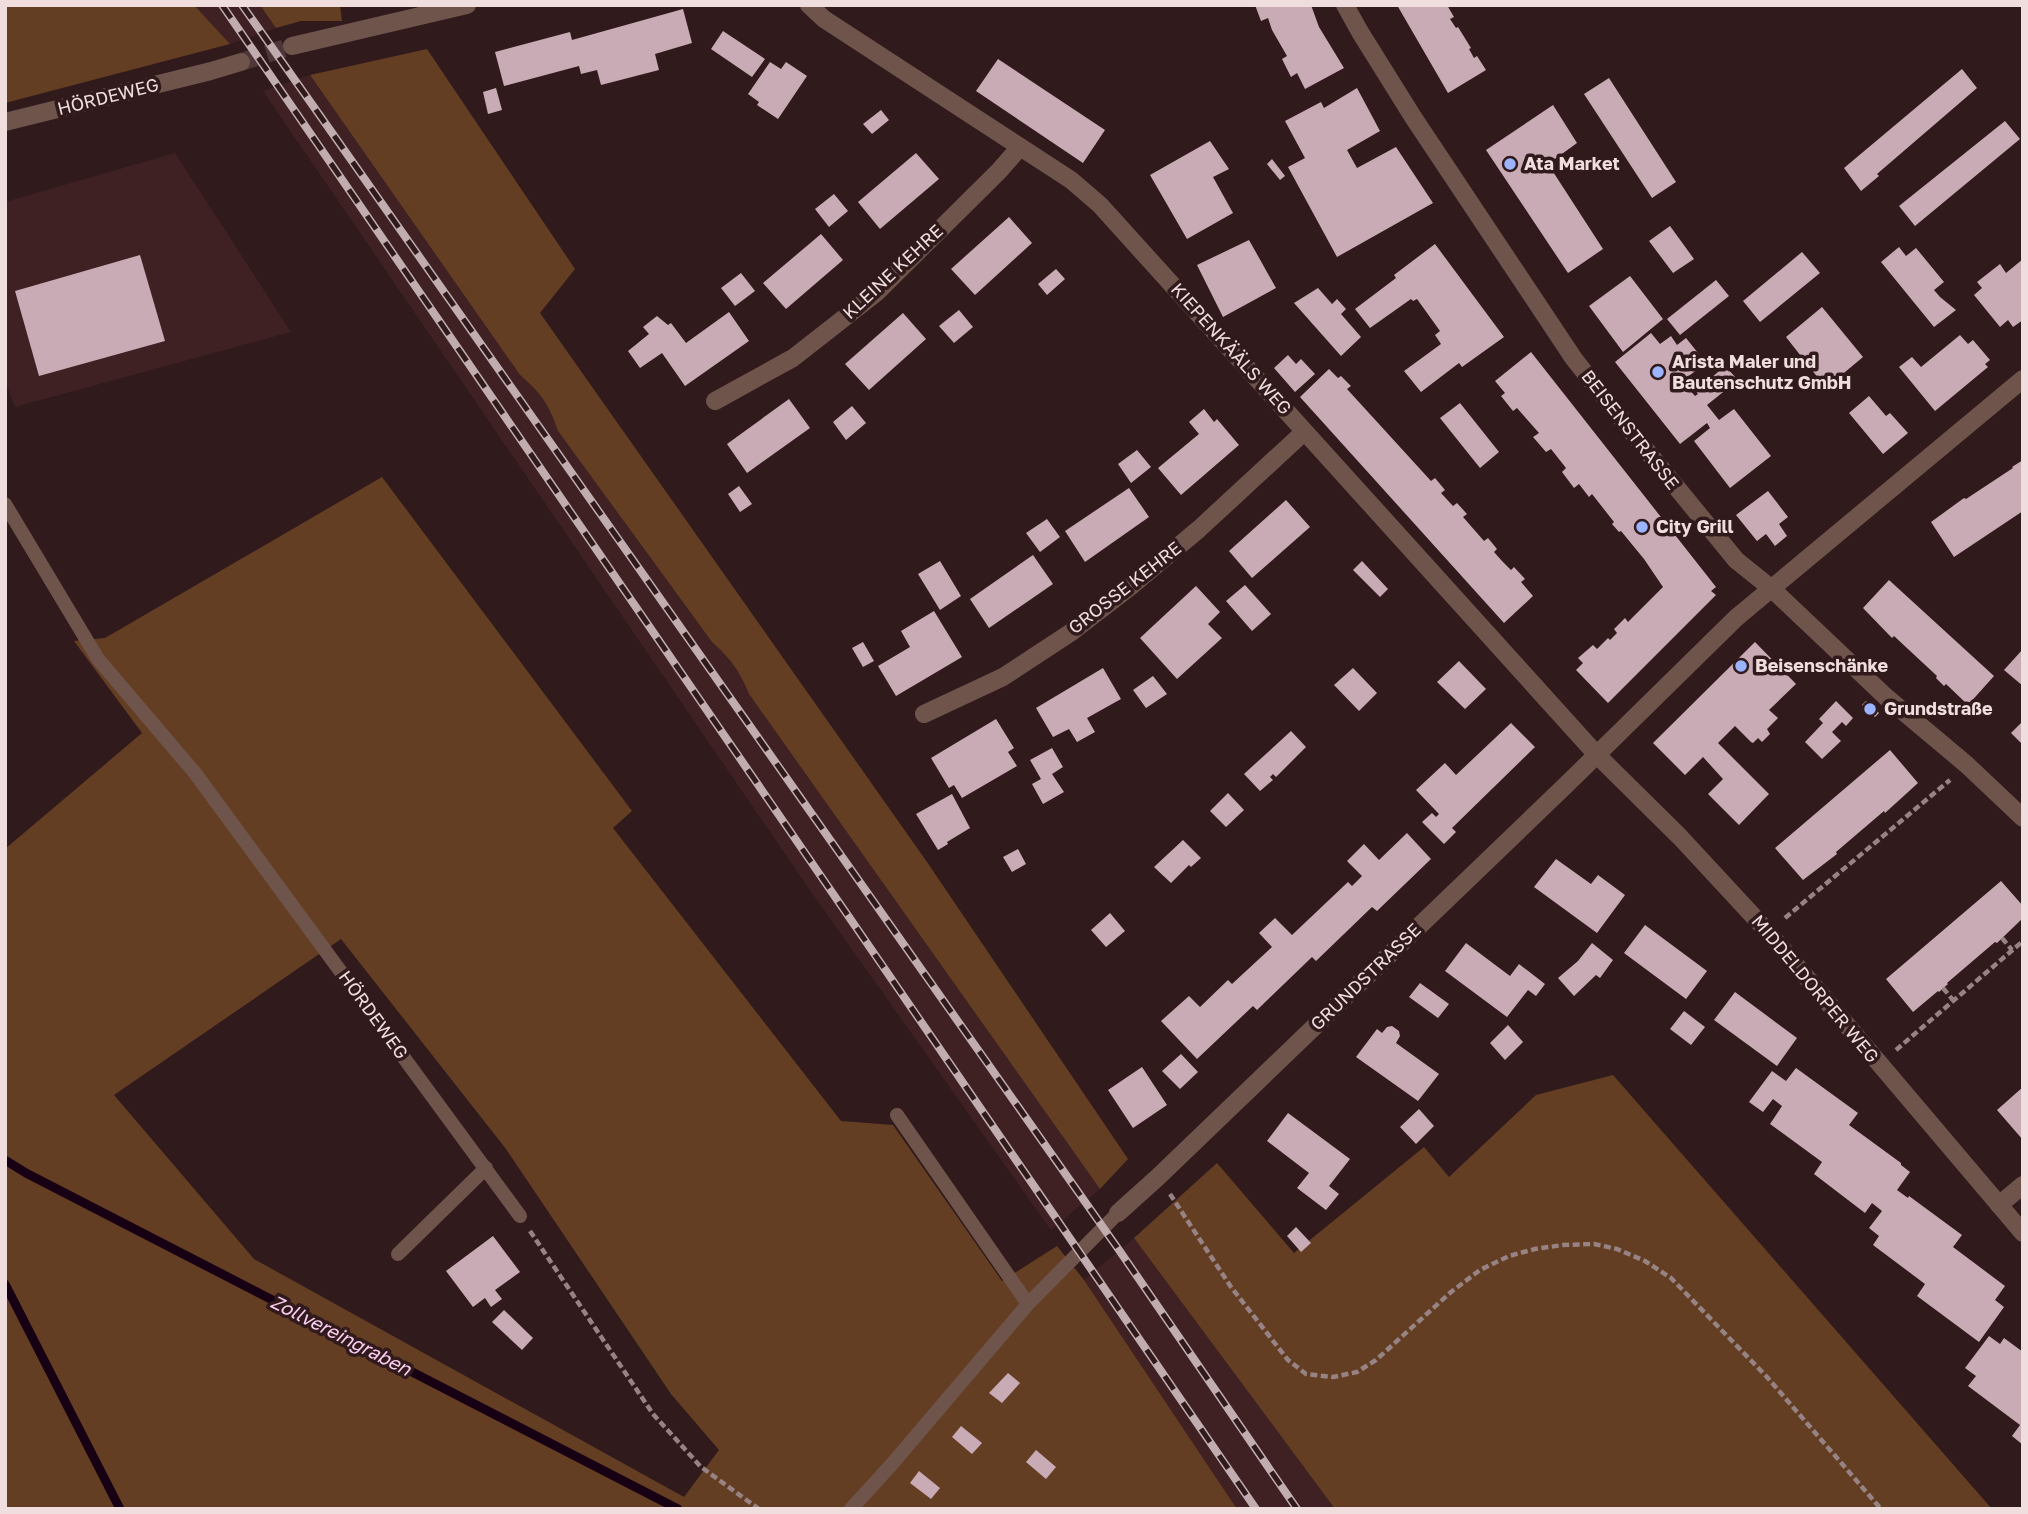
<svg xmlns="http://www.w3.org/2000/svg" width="2028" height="1514" font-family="'Golos Text',sans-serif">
<rect width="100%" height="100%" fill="#311a1c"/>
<g fill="#3f2124">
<path d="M194,5H260L276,28L230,44Z"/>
<path d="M310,75L520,375L538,390L550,407L558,431L711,641L727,655L741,673L749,694L1100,1189L1051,1230L807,886L263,91Z"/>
<path d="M175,153L291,332L15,407L5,381V202Z"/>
<path d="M1134,1238L1335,1509H1237L1084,1280Z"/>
</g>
<g fill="#633e23" fill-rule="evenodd">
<path d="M5,5H194L230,44L5,103Z"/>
<path d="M260,5H340L342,21H301L276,28Z"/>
<path d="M427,49L575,269L540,313L927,862L1128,1159L1100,1189L749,694C740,671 730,658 712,642L558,431C549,404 541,393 520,375L310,75Z"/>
<path d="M382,477L632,811L613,828L841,1121L893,1125L1002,1281L1057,1246L1084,1280L1237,1509H5V849L142,733L74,641L105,638ZM341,939L506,1149L671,1394L719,1450L684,1497L254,1259L114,1095Z"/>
<path d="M1613,1075L1992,1509H1335L1134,1238L1217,1163L1294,1253L1424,1147L1449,1177L1536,1095Z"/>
</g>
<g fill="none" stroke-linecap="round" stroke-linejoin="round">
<g stroke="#170014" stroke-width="9">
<path d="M5,1160L26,1173L678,1509"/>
<path d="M5,1284L120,1509"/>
</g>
</g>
<g fill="#c9abb6">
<path d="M1255,5H1311L1319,27L1344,68L1305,89L1297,73L1291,77L1282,59L1287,56L1272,30L1268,18L1261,21Z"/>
<path d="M1397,5H1447L1454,17L1450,19L1456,28L1458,27L1471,48L1469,49L1474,58L1477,56L1486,70L1448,93Z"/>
<path d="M683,9L692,43L655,54L659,70L601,85L597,70L581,74L579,66L504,86L495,52L570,32L572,40Z"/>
<path d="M723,31L765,59L752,77L711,49Z"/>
<path d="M998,59L1105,130L1083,163L976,91Z"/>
<path d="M770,62L781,69L786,62L807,76L778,119L757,105L759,102L748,94Z"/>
<path d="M1962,69L1977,88L1877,174L1879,176L1861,191L1844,168Z"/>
<path d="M1609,78L1676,182L1652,198L1584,94Z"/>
<path d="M496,88L502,110L488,114L483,92Z"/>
<path d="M1357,88L1380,131L1347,150L1357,168L1396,147L1433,203L1337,257L1288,167L1305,158L1285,121L1321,102L1324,108Z"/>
<path d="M1553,105L1577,143L1548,164L1603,249L1568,273L1486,150Z"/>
<path d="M881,110L889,120L872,134L863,124Z"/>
<path d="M2005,121L2020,139L1915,226L1899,206Z"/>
<path d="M1210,141L1229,169L1213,177L1233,213L1187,239L1150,175Z"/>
<path d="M916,153L939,179L880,229L858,202Z"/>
<path d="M1272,159L1285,176L1280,180L1267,164Z"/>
<path d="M834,194L848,211L829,227L815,209Z"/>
<path d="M1009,217L1032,243L975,295L951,269Z"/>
<path d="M1670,226L1694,259L1673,273L1649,241Z"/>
<path d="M821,234L843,260L786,309L763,283Z"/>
<path d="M1249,240L1276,288L1223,317L1197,265Z"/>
<path d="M1435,244L1504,337L1462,367L1459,363L1421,392L1404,371L1441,344L1435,335L1440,331L1417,299L1413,301L1411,299L1370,328L1355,309L1396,278L1394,275Z"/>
<path d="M1899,247L1906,256L1916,248L1944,282L1934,290L1940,297L1956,310L1934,327L1881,262Z"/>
<path d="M1802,252L1820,273L1760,322L1743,301Z"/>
<path d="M140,255L165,341L39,376L15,291Z"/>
<path d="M2023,259V320L2013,327L2008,320L2000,327L1974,295L1982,288L1977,282L2000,264L2006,273Z"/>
<path d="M1056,269L1065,279L1047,295L1038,284Z"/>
<path d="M741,273L755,291L735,306L721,288Z"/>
<path d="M1630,276L1663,319L1623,352L1589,306Z"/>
<path d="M1716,280L1729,296L1680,335L1667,319Z"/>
<path d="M1318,288L1332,304L1337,299L1346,309L1341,314L1361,337L1341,356L1294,303Z"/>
<path d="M1822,307L1863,357L1826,388L1786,337Z"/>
<path d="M959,310L973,327L954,343L939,326Z"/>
<path d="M729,312L749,341L685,386L662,353L640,368L628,351L649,334L643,327L657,316L668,325L671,323L686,343Z"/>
<path d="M903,313L926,339L869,390L845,364Z"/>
<path d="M1651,333L1660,344L1671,336L1677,345L1686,338L1706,363L1682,381L1695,396L1698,394L1696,391L1725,366L1738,380L1707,405L1719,420L1734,409L1771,456L1730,488L1694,441L1710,428L1707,423L1680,444L1615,362Z"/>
<path d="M1960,335L1968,344L1973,340L1990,360L1985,364L1988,367L1935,411L1899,367L1912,357L1921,367Z"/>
<path d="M1531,352L1716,587L1711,591L1716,595L1608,703L1576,670L1583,663L1578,658L1593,645L1597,649L1608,638L1610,640L1617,633L1614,629L1625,618L1628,622L1663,587L1644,559L1621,531L1619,532L1612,524L1614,522L1592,494L1589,497L1579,484L1574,488L1562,472L1566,468L1551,449L1546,452L1533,437L1539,433L1517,408L1513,411L1501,396L1505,393L1495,381Z"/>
<path d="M1288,355L1296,364L1301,359L1315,374L1295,392L1274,368Z"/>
<path d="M1329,369L1338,378L1341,376L1351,386L1347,389L1431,481L1435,478L1445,490L1441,493L1453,506L1457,503L1467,514L1463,517L1484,541L1488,538L1497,549L1494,552L1502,561L1511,570L1514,567L1525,579L1521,582L1533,596L1504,623L1300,397Z"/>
<path d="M1869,396L1886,416L1890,413L1908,433L1883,454L1849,413Z"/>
<path d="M789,399L810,428L747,473L727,444Z"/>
<path d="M1460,403L1499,452L1480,468L1440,418Z"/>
<path d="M852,406L866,423L846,440L833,422Z"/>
<path d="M1204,409L1214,422L1217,419L1239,445L1181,495L1158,468L1199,434L1189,422Z"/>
<path d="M1137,450L1151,467L1131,483L1118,464Z"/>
<path d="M2023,460V511L1954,557L1931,522L1964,498L1966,499L2013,468L2012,467Z"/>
<path d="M739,486L752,504L740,512L728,494Z"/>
<path d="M1129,488L1149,517L1085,562L1065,531Z"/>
<path d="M1768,491L1788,517L1779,524L1787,536L1775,546L1766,534L1757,541L1736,515Z"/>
<path d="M1286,500L1310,527L1252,578L1229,551Z"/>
<path d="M1047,519L1060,537L1040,552L1026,533Z"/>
<path d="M1033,555L1053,584L989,628L970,599Z"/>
<path d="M940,561L961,596L940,610L918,574Z"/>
<path d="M1362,561L1388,589L1380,597L1353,570Z"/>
<path d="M1889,580L1994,676L1968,705L1946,684L1944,686L1936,678L1937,676L1894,636L1892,638L1863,608Z"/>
<path d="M1245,585L1271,614L1252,631L1226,601Z"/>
<path d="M1196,586L1220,612L1208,624L1222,638L1177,679L1140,638Z"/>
<path d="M934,611L962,657L896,696L878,666L910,647L901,631Z"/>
<path d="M863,642L874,661L863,667L852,648Z"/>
<path d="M1755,642L1796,684L1769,710L1778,718L1767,729L1770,734L1762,742L1758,738L1753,743L1751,742L1735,726L1718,743L1769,794L1739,825L1708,794L1723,779L1703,757L1685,775L1653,743Z"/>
<path d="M2023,649V686L2004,670Z"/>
<path d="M1459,661L1486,689L1465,709L1437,682Z"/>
<path d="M1103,668L1121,699L1087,718L1095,732L1077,742L1069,729L1053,737L1036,708Z"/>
<path d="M1353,668L1377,693L1359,711L1334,685Z"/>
<path d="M1153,676L1167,694L1146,708L1133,690Z"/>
<path d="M1836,701L1853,718L1846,726L1842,722L1832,732L1841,741L1822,759L1805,742L1823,723L1819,719Z"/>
<path d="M1866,701L1879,713L1875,717L1862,705Z"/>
<path d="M996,719L1014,748L1008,752L1017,766L962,798L954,785L949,788L931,758Z"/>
<path d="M2023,721V745L2011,733Z"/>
<path d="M1511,723L1535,747L1452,828L1456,832L1444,844L1422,822L1432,813L1436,817L1439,814L1416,790L1445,763L1456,775Z"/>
<path d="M1291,731L1306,747L1276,777L1273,774L1270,777L1273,780L1260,791L1244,774Z"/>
<path d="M1052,748L1063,767L1052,774L1064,792L1043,804L1032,784L1041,779L1030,760Z"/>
<path d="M1890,750L1918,783L1885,813L1884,811L1836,852L1837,854L1803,880L1775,848Z"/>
<path d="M1228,793L1244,810L1226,827L1210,811Z"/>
<path d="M952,794L970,828L947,842L948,844L938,850L916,814Z"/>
<path d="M1407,833L1431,859L1377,911L1372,907L1316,961L1312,957L1257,1010L1253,1006L1197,1059L1161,1021L1189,996L1200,1007L1228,980L1232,984L1272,947L1259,933L1275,918L1292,935L1348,882L1352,886L1362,876L1347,861L1364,844L1379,860Z"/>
<path d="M1183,840L1201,858L1191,867L1189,865L1171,883L1154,867Z"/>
<path d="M1018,849L1026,864L1012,872L1003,857Z"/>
<path d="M1556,859L1591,884L1598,875L1625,895L1597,933L1534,887Z"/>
<path d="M2001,881L2023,906V918L1997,943L1995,942L1947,983L1948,984L1939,992L1938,991L1913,1012L1886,979Z"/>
<path d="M1110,913L1125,931L1106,947L1091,930Z"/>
<path d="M1645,925L1707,971L1686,999L1624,953Z"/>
<path d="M1466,943L1510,976L1519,964L1545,984L1536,996L1528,990L1507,1017L1445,971Z"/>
<path d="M1592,943L1613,960L1600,978L1596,975L1574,996L1558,978L1578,961Z"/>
<path d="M1420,983L1449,1004L1438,1018L1409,997Z"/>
<path d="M1735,992L1797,1038L1777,1066L1714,1020Z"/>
<path d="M1684,1011L1705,1027L1691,1045L1670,1029Z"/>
<path d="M1508,1025L1523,1042L1505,1060L1490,1043Z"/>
<path d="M1392,1026L1399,1031L1400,1036L1396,1043L1439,1074L1418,1101L1356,1057L1377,1029L1382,1033L1387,1027Z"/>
<path d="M1181,1054L1198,1072L1180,1089L1162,1071Z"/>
<path d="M1142,1067L1167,1105L1133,1128L1108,1090Z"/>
<path d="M1796,1068L1858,1113L1849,1125L1901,1163V1165L1910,1172L1897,1190L1908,1198L1909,1196L1962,1235L1953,1247L2005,1286L1995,1300L2004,1307L1979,1342L1917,1296L1925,1284L1873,1245L1879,1236L1869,1228L1882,1211L1872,1203L1865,1213L1814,1174L1822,1162L1770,1124L1782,1106L1773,1099L1763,1112L1749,1102L1772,1071L1786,1081Z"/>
<path d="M2023,1087V1140L1997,1110Z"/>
<path d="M1419,1109L1434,1126L1416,1144L1400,1127Z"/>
<path d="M1288,1113L1350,1159L1329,1186L1339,1194L1326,1210L1297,1188L1309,1173L1267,1141Z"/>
<path d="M1296,1227L1311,1243L1301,1252L1287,1236Z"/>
<path d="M493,1236L520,1272L495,1290L502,1299L491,1307L485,1298L473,1307L446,1271Z"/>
<path d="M504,1310L533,1338L522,1350L492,1322Z"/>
<path d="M1989,1336L2000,1344L2004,1338L2023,1352V1445L2012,1436L2020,1425L1968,1386L1976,1376L1965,1368Z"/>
<path d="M1008,1373L1020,1383L1002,1403L989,1393Z"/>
<path d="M961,1426L982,1443L972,1454L952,1437Z"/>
<path d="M1036,1450L1056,1467L1046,1479L1026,1462Z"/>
<path d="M919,1471L940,1488L931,1499L910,1483Z"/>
</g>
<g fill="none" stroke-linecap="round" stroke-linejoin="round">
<path stroke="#4e3739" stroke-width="18" stroke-dasharray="18 9" stroke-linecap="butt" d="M241,62L292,46"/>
<g stroke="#978384" stroke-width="4.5" stroke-dasharray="7 3.5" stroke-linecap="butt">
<path d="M1785,918L1950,780"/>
<path d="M2002,938L2012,950"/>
<path d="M1943,988L1953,1000"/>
<path d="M1896,1050L2023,941"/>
<path d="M1170,1194L1231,1287L1288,1360L1306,1374L1333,1377L1357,1372L1376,1360L1451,1292L1480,1270L1509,1256L1535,1249L1563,1245L1594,1244L1617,1249L1645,1261L1671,1278L1767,1377L1881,1509"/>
<path d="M530,1231L653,1414L701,1467L759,1509"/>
</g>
<g stroke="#6f544c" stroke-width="14">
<path d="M5,504L98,659L195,773L520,1216"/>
<path d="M897,1115L1028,1304"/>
<path d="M398,1254L486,1168"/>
<path d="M851,1509L892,1464L1028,1304L1118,1213"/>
</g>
<g stroke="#6f544c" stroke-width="18">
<path d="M809,5L824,19L1071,180L1100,205L1597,755L1680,837L1768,932L2023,1233"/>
<path d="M1345,5L1360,32L1413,117L1574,359L1655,461L1736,560L1772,589L1886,697L1967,765L2023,818"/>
<path d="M292,46L467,5"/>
<path d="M5,122L211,71L241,62"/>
<path d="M715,401L793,358L876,293L999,171L1020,147"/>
<path d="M924,714L1003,677L1070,633L1131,586L1199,529L1304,432"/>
<path d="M1999,1205L2023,1185"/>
<path d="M1118,1213L1158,1177L1567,784L1736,618L2023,379"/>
</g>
<g stroke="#c1adaf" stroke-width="8">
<g id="rail">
<path d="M222,5L1256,1509"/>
<path d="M242,5L1119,1250L1297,1509"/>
</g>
</g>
<use href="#rail" stroke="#311a1c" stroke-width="5" stroke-dasharray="16" stroke-linecap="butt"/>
</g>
<g fill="#9cb4fd" stroke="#311a1c" stroke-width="2.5">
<circle cx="1510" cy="164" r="7"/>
<circle cx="1658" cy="372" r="7"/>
<circle cx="1642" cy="527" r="7"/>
<circle cx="1741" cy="666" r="7"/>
<circle cx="1870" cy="709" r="7"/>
</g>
<g text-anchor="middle" stroke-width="7" stroke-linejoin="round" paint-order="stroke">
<g font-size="18" fill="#f0dedf" stroke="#311a1c">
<text transform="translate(108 97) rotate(-14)" y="6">HÖRDEWEG</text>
<text transform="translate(893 272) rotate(-43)" y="6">KLEINE KEHRE</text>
<text transform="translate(1231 349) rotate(48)" y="6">KIEPENKÄÄLS WEG</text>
<text transform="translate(1630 430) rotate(52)" y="6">BEISENSTRASSE</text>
<text transform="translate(1125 588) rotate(-38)" y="6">GROSSE KEHRE</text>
<text transform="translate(1366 977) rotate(-44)" y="6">GRUNDSTRASSE</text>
<text transform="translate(1815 989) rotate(50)" y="6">MIDDELDORPER WEG</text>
<text transform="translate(373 1015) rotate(54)" y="6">HÖRDEWEG</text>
</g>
<g font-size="18" font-weight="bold" fill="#f0dedf" stroke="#311a1c" text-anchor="start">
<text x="1524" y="170">Ata Market</text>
<text x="1672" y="368">Arista Maler und<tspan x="1672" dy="21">Bautenschutz GmbH</tspan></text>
<text x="1656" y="533">City Grill</text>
<text x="1755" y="672">Beisenschänke</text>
<text x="1884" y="715">Grundstraße</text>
</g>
<g font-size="19" font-style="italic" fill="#fbcef2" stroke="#311a1c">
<text transform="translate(341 1335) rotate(27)" y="7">Zollvereingraben</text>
</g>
</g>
<rect width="2028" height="1514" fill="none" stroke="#f0dedf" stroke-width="14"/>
</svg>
